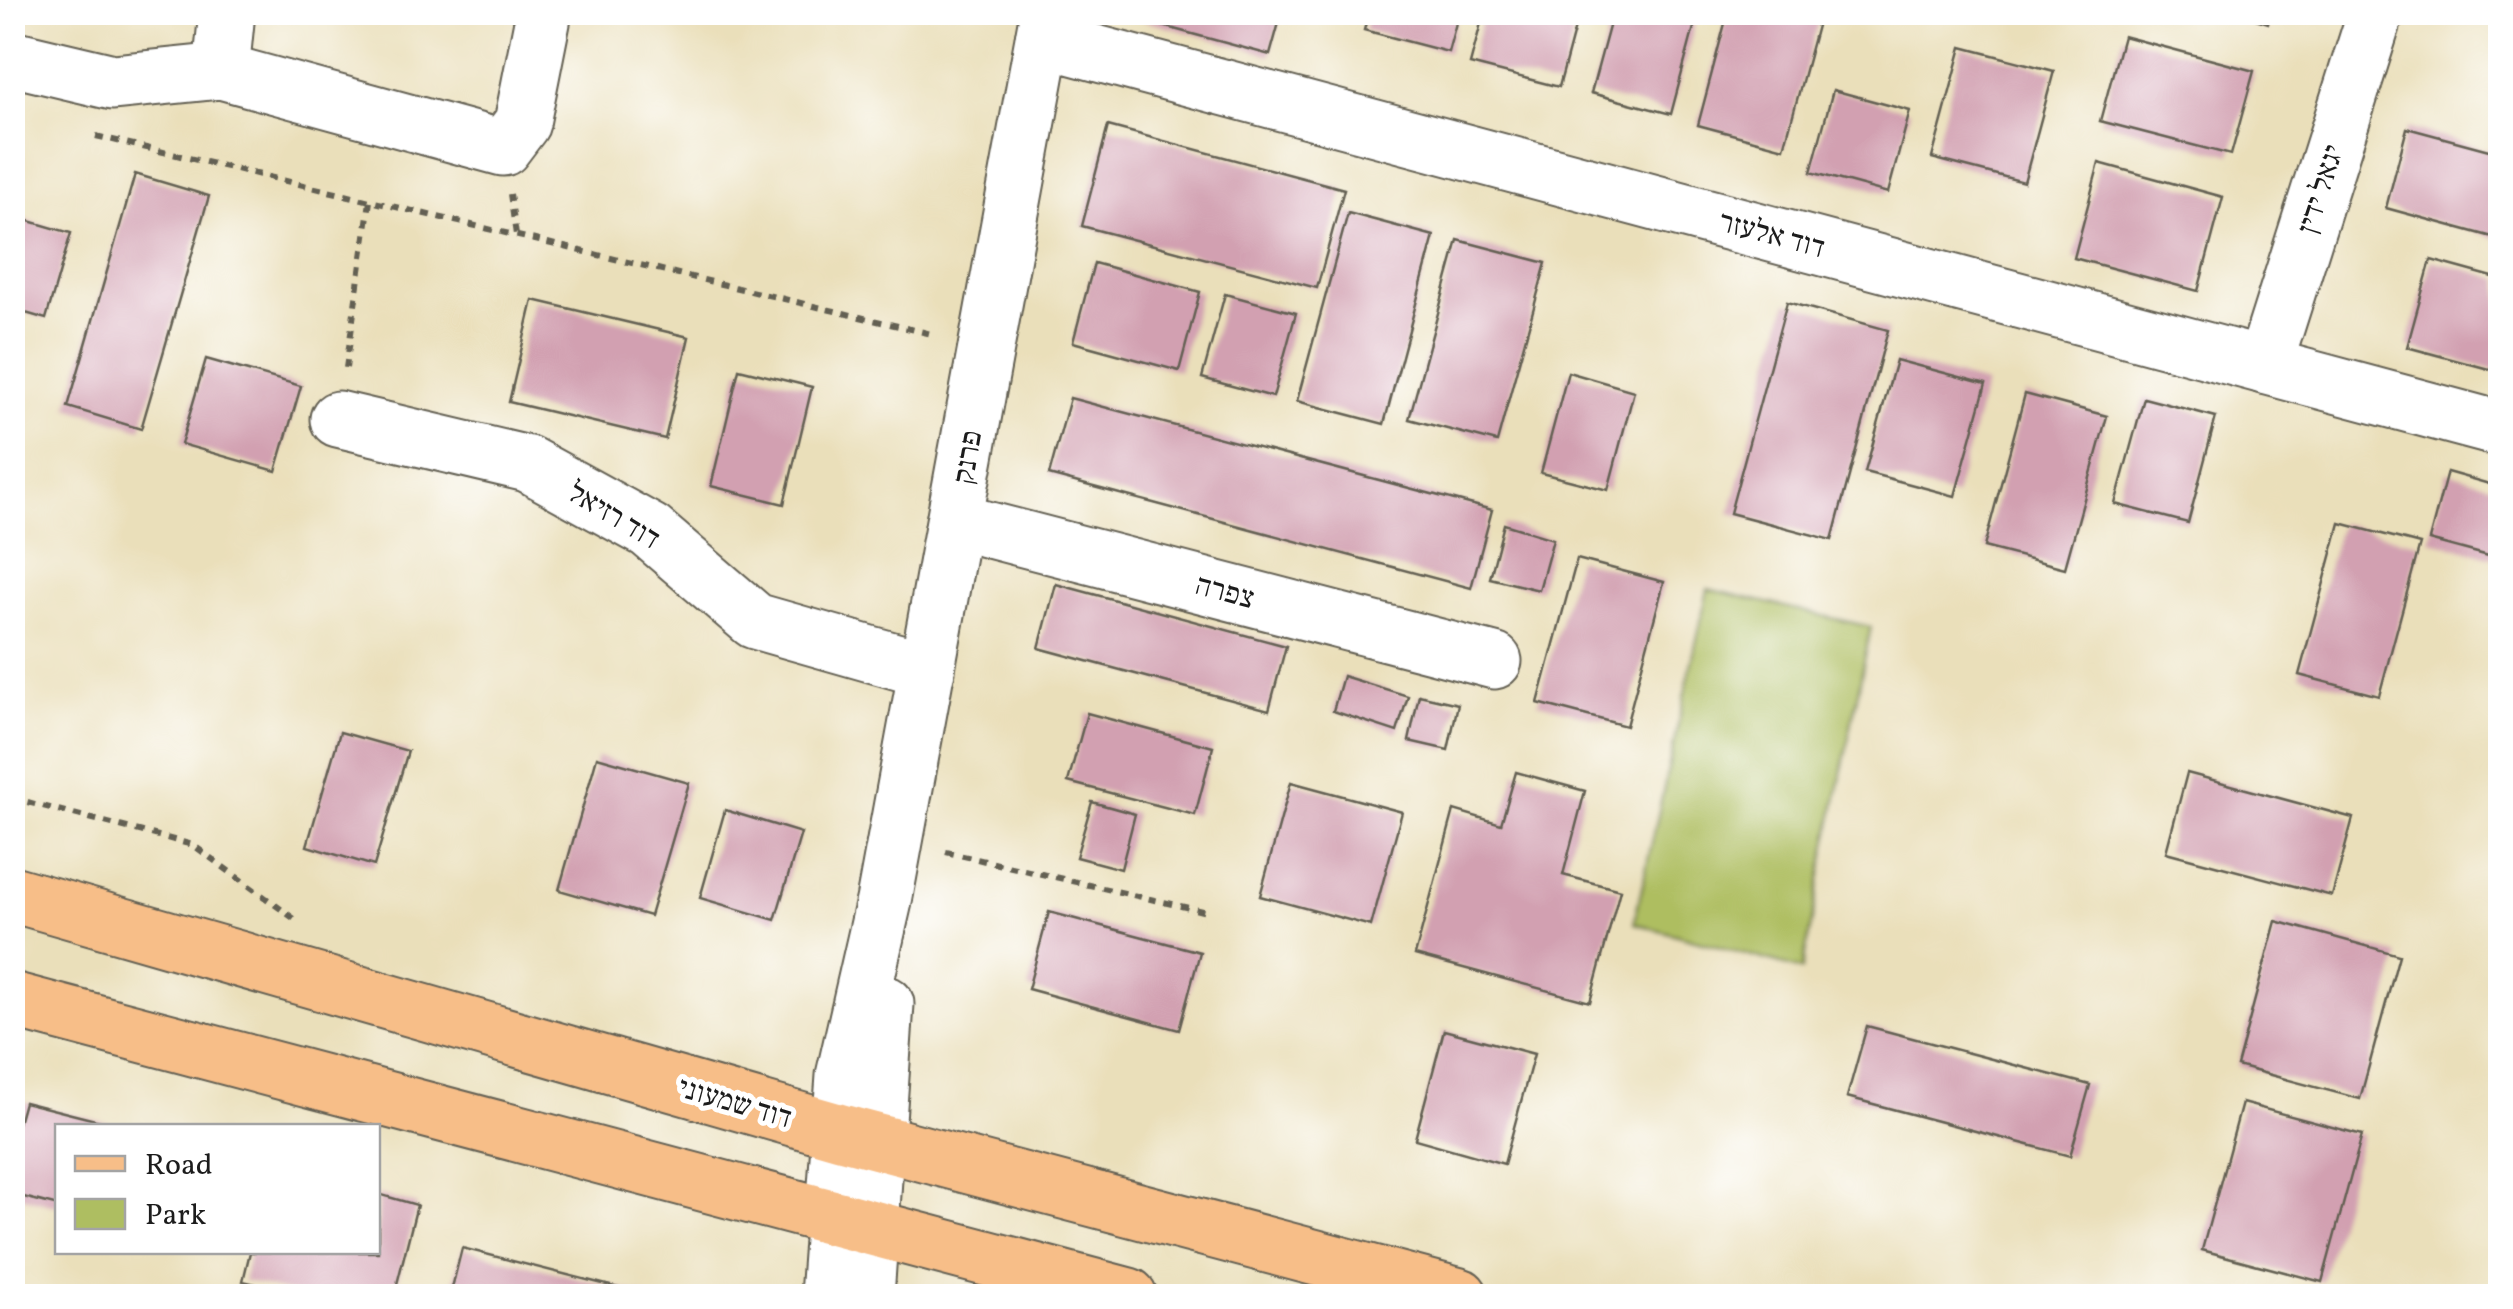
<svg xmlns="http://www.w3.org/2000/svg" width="2513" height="1309" font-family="Vollkorn,'Frank Ruhl Libre',serif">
<rect width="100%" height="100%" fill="#fff"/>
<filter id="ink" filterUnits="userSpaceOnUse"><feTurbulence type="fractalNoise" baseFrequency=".01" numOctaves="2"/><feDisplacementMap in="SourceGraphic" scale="20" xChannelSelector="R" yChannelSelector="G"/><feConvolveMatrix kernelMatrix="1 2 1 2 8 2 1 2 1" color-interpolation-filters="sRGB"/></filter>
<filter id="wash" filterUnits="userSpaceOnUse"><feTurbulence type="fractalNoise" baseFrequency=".0048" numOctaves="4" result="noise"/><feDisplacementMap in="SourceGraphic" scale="40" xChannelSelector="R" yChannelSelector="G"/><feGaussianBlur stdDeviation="2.25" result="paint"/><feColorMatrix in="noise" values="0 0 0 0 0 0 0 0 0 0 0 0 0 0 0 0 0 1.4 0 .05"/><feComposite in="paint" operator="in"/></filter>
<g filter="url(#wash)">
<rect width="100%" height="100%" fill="#eadfba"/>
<path fill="#aebe61" stroke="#656d3e" stroke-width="2.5" d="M1708,589L1871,627L1802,970L1634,923Z"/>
<g id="blocks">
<g fill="#d2a0b1">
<path d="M1139,12H1282L1270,55L1137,19Z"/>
<path d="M1369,12H1459L1448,52L1364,30Z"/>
<path d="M1484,12H1579L1559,87L1470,64Z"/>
<path d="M1613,12H1698L1671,114L1591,93Z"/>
<path d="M1728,12H1781L1818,22L1784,148L1698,125Z"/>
<path d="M2234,12H2271L2268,23Z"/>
<path d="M2123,36L2254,71L2231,155L2100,121Z"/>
<path d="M1962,47L2054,71L2024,182L1932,158Z"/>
<path d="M1833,90L1910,111L1888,193L1811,172Z"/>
<path d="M1108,126L1344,189L1317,288L1082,226Z"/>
<path d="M2407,128L2500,153V239L2386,208Z"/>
<path d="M2099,163L2223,197L2198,291L2074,258Z"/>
<path d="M135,174L209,196L141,429L68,407Z"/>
<path d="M1348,213L1434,236L1384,424L1297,401Z"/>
<path d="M12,216L71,233L46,319L12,309Z"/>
<path d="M1458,240L1546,263L1497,442L1409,419Z"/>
<path d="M2431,260L2500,279V372L2407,347Z"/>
<path d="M1094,263L1200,292L1179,371L1073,342Z"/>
<path d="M1225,294L1296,313L1273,397L1202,378Z"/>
<path d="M533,300L689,337L665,439L509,402Z"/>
<path d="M1787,302L1888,330L1832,540L1730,513Z"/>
<path d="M206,359L301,386L276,471L181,444Z"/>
<path d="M1896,360L1986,384L1955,496L1865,472Z"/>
<path d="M739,369L812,387L784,504L711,486Z"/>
<path d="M1568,372L1634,391L1608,490L1541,473Z"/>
<path d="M2025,394L2107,416L2065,568L1984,547Z"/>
<path d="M1070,398L1492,510L1471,588L1049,475Z"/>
<path d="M2144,398L2216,417L2188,523L2115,504Z"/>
<path d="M2447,472L2500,487V559L2429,540Z"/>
<path d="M2340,523L2420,544L2379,696L2299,675Z"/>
<path d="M1504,524L1553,539L1539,590L1490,578Z"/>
<path d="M1577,559L1664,582L1626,726L1538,703Z"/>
<path d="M1056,584L1286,646L1269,710L1039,648Z"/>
<path d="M1343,676L1408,696L1397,732L1333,711Z"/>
<path d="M1419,695L1458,704L1448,750L1409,741Z"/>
<path d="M1087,713L1213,747L1195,815L1068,782Z"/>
<path d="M340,732L408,751L374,866L307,846Z"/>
<path d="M597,757L689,783L650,916L559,890Z"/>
<path d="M1516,772L1585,791L1563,875L1620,890L1590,1002L1415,955L1454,810L1501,824Z"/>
<path d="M2187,773L2353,818L2332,896L2166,852Z"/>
<path d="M1291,782L1402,812L1371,926L1260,896Z"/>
<path d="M1092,802L1135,814L1121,869L1076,857Z"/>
<path d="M725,810L801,833L775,920L700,898Z"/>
<path d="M1049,912L1200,952L1179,1030L1028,989Z"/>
<path d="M2276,921L2399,955L2360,1099L2237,1066Z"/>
<path d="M1867,1026L2090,1085L2070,1156L1847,1097Z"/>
<path d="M1444,1030L1534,1054L1504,1164L1415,1139Z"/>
<path d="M24,1102L115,1125L58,1126V1206L12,1194V1145Z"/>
<path d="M2242,1103L2362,1135L2322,1282L2202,1250Z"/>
<path d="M378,1194L417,1205L394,1296H304L243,1281L250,1252H378Z"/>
<path d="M462,1248L646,1295V1296H450Z"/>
</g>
</g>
</g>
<g filter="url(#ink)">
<use href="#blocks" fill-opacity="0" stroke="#646053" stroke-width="2.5"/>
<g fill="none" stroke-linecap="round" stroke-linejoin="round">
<g stroke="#646053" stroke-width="59">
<g id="minor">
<path d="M1043,39L2500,429"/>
<path d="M12,58L113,82L221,71L503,148L522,123L544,12"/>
<path d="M221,71L227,12"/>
<path d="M2264,366L2376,12"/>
<path d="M338,419L528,464L650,531L755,621L927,670"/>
<path d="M955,521L1494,661"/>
<path d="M828,1296L844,1076L884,901L1048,12"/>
<path d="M866,1296L886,1004"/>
</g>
</g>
<g stroke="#646053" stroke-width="59">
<g id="major">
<path d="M12,894L841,1132L1460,1296"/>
<path d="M12,1000L1129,1296"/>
</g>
</g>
<g stroke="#646053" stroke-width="6" stroke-dasharray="8 8" stroke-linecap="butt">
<path d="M96,136L936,335"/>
<path d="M510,194L516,235"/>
<path d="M346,368L370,201"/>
<path d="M12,798L193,845L296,920"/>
<path d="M946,852L1211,913"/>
</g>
<use href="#minor" stroke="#fff" stroke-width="55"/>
<use href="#major" stroke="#f7be88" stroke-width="55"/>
</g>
</g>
<g text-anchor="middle" stroke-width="10" stroke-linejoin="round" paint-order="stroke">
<g font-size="30" fill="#1c1c1c" stroke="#fff">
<text transform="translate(2320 189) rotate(-72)" y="10">יגאל ידין</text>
<text transform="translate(1772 234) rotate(15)" y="10">דוד אלעזר</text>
<text transform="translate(967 457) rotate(-80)" y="10">פרנק</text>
<text transform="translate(614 515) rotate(31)" y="10">דוד רזיאל</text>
<text transform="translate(1225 591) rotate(15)" y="10">צפרה</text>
<text transform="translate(735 1102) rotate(16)" y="10">דוד שמעוני</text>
</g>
</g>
<rect width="2513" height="1309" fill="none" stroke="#fff" stroke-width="50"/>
<rect x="55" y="1124" width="325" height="130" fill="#ffffff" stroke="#a4a4a4" stroke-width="2.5"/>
<rect x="75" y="1156" width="50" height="15" fill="#f7be88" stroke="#a4a4a4" stroke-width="2.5"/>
<text x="145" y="1174" font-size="30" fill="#1c1c1c">Road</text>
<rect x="75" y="1199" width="50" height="30" fill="#aebe61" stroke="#a4a4a4" stroke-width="2.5"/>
<text x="145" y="1224" font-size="30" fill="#1c1c1c">Park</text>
</svg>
